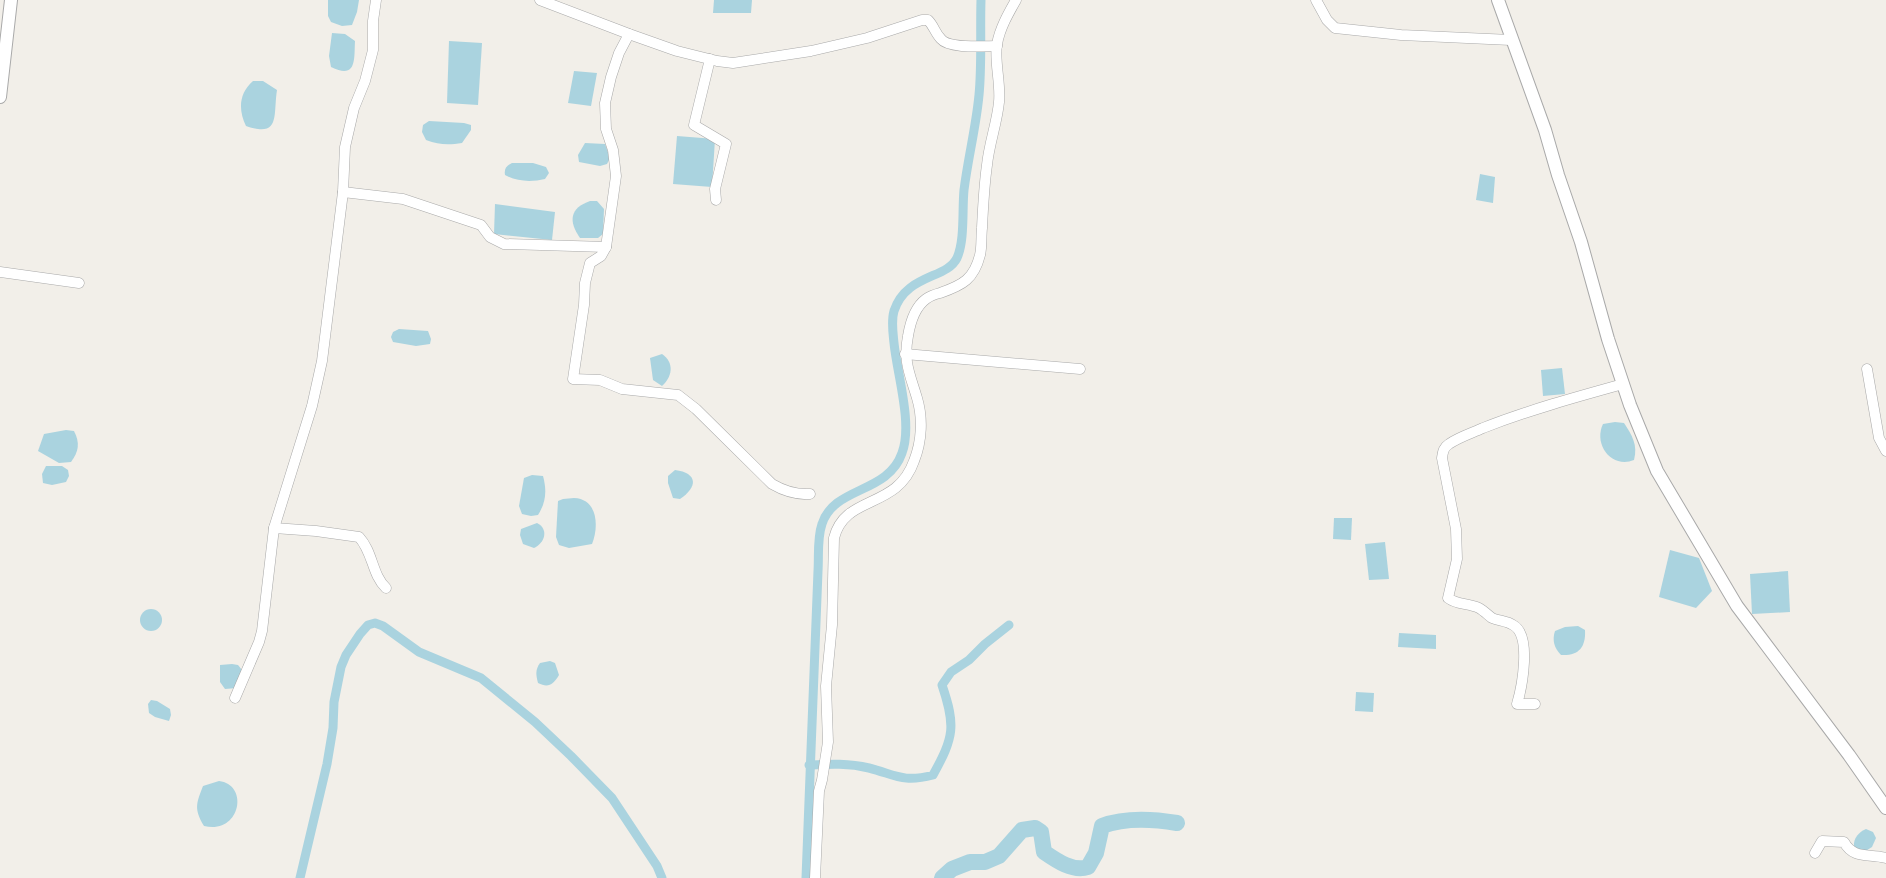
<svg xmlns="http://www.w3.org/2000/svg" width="1886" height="878" font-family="'Open Sans',sans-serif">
<rect width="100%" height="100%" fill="#f2efe9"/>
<g fill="#aad3df">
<path d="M328,0H359L357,12L352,25L342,26L331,22L328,16Z"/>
<path d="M714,0H752L751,13H713Z"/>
<path d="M332,33L345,34L355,41C354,59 357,80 331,67L329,56Z"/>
<path d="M449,41L482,43L478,105L447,103Z"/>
<path d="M574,71L597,73L591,106L568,103Z"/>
<path d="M253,81H263L277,90C273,115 281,138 246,126C238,110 239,93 253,81Z"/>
<path d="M429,121L464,123L471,125V130L462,143C449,145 439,145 426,140L422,132L423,125Z"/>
<path d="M677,136L715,139L712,187L673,184Z"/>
<path d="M585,143L605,144L610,158L607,164L600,166L579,162L578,155Z"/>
<path d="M512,163H533L546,167L549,173L545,179C532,182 517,182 505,175C504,169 506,166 512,163Z"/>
<path d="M1480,174L1495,177L1493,203L1476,200Z"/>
<path d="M590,201H597L604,209L603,234L598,238H580C568,221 570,208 590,201Z"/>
<path d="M495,204L555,212L552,240L494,234Z"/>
<path d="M399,329L428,331L431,339L430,344L416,346L393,342L391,337L393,332Z"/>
<path d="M662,354C675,363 672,377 662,386L653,380L650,358Z"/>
<path d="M1562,368L1565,394L1543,396L1541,370Z"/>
<path d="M1615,422L1624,423C1632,435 1638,445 1634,460C1612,469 1593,445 1603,424Z"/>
<path d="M66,430L74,431C80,443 79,451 71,462L59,463L38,451L44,434Z"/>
<path d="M46,466H62L68,470L69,476L66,482L52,485L43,483L42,474Z"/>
<path d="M675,470C698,473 698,487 680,499L673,498L668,483V476Z"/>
<path d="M532,475L543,476C547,491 546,502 538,515L531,516L522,514L519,506L524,478Z"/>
<path d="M574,498C598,499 599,527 592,544L569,548L559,545L556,537L558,501L563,499Z"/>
<path d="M1334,518H1352L1351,540L1333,539Z"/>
<path d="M537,523C549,529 545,543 534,548L523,544L520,535L521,529Z"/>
<path d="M1385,542L1389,579L1369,580L1365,544Z"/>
<path d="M1670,550L1699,558L1712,591L1696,608L1659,597Z"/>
<path d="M1788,571L1790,612L1752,614L1750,574Z"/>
<circle cx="151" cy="620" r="11"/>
<path d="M1578,626L1585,630C1586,648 1578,656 1561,655C1554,648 1552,640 1555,631L1565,627Z"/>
<path d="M1399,633L1436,635V649L1398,647Z"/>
<path d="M550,661L555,663L559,675C553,685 548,688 538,683C536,675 535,670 540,663Z"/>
<path d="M232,664L238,665L242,670L237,688L225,689L220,682V665Z"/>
<path d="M1356,692L1374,693L1373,712L1355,711Z"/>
<path d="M151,700L157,701L170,709L171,715L169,721L155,717L149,713L148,704Z"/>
<path d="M219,781C250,785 240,835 204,826C194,809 196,804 203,786Z"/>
<path d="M1866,829L1873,832L1876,838L1872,847L1864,852L1854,847C1853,838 1859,832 1866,829Z"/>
</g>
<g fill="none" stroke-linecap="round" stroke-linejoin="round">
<g stroke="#aad3df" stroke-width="9">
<path d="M809,765C830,764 848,763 869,768C896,775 903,783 933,775C954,737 956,726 942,685L951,672L969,660L985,644L1009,625"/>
<path d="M300,878L327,764L333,728L334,702L341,667L346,655L360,634L368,625L375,623L383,626L419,652L481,678L535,722L571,756L612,798L657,866L662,878"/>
<path d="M806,878L818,571C819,556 817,538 822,524C834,486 888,494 902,453C913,424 897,374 894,343C893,333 891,321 894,311C906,274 947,279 957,258C965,240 962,210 964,190C968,158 976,127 979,95C982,64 980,32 981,0"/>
</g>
<path stroke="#aad3df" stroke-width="16" d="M942,878L952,869L970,862H985L999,856L1022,830L1035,828L1041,832L1044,852C1057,861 1073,872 1088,867L1096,853L1102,826C1126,817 1153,819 1177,823"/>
<g stroke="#a9a9a9" stroke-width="11">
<g id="minor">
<path d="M540,0L629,34L677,51L717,61L733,63L811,51L867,38L922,20H928C934,26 935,33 941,39C949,49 984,46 997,46"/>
<path d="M1316,0L1327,20L1335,28L1401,35L1511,40"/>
<path d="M629,34L619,53L611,77L605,103L606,129L613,150L616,176L606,247L601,256L590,263L585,283L584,305L573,379L600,380L622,389L678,395L696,409L772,484C784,491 795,495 810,494"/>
<path d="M710,59L694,125L726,144L715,189L716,200"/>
<path d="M343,192L403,199L481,225L490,237L504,244L606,247"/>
<path d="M0,272L79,283"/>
<path d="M905,354L1080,369"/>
<path d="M1867,369L1879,438L1886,451"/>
<path d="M274,528L316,531L359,537C373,552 372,575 386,588"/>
<path d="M235,698L259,642L262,631L274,528L312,406L322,361L343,192L345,147L354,108L365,81L373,50V21L376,0"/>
<path d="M1535,704H1517C1522,687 1532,635 1513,625C1507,621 1499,621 1492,618C1488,615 1484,611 1479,608C1468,603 1457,605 1448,598L1457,559L1456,529L1442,458C1443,452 1443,448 1449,444C1459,437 1472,433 1483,428C1529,410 1576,397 1623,384"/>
<path d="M1815,853L1822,841L1844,842C1854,860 1869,853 1886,858"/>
<path d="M815,878L819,791L822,780L828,742L826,686L832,625L834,538C845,494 897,510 914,461C922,441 923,418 917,398C910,374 903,362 908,336C910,324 915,307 926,299C930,296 936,294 940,293C963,285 974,279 980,255C982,247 981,237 982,228C983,207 984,186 987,165C989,144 997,123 999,102C1001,84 994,60 997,44C1000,28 1008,14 1016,0"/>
</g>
</g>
<g stroke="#a9a9a9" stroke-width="14">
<g id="tertiary">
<path d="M1498,0L1545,130L1558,175L1581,242L1608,339L1630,405L1657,471L1737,606L1849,755L1886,808"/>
<path d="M0,97L11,0"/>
</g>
</g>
<use href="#minor" stroke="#fff" stroke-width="10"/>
<use href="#tertiary" stroke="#fff" stroke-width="12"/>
</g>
</svg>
